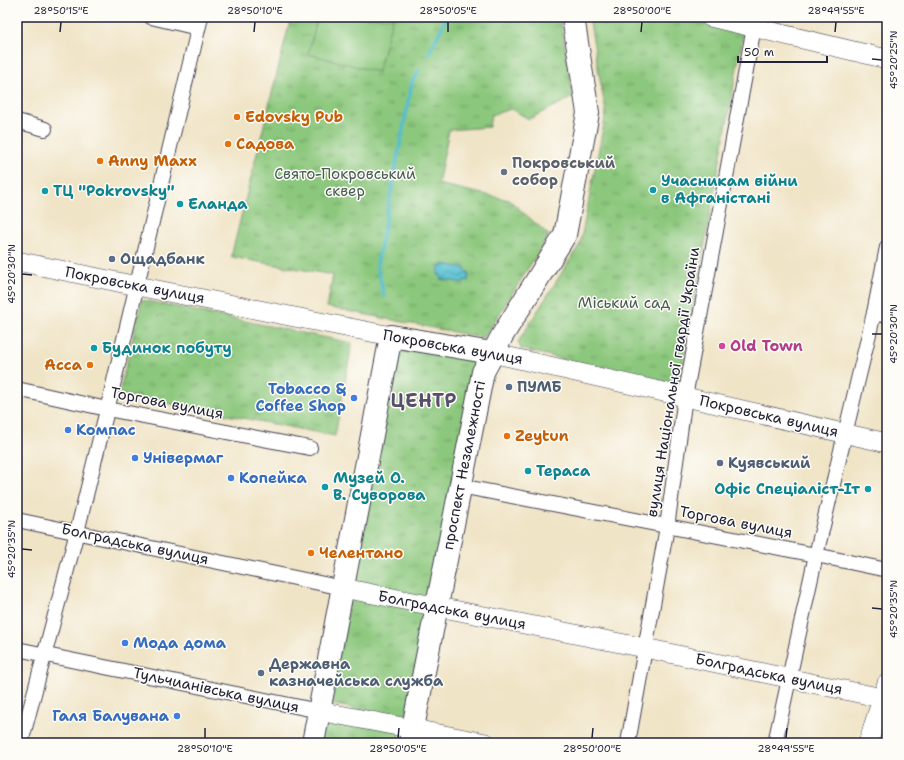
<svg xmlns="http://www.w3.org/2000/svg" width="904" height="760" font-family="'Shantell Sans',sans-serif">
<defs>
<pattern id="park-tufts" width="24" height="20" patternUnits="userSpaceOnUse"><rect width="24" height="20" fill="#8bc77c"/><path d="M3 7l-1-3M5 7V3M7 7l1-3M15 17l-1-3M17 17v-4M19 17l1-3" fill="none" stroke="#71a167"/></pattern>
<pattern id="water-waves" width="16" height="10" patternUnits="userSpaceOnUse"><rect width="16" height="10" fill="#54bed0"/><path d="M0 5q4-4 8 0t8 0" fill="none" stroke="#459aaa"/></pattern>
</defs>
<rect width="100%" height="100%" fill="#fdfcf7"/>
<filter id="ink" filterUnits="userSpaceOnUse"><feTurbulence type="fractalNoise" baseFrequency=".025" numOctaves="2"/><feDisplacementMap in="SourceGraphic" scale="8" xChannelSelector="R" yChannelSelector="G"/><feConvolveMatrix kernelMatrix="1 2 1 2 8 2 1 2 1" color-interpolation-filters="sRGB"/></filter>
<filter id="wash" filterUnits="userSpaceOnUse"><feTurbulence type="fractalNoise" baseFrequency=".012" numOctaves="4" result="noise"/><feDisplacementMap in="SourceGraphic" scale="16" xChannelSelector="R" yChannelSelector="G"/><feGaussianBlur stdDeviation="0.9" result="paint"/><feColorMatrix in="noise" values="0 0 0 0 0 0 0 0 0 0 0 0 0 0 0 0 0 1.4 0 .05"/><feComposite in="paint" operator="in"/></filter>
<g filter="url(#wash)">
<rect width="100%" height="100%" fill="#f0e4c6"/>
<g fill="url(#park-tufts)" stroke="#56745c">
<path d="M291,17H560L573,97L529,119L511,109L491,115L489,127L449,130L438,184L509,200L549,235L484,338L327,307L333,275L231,257Z"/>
<path d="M589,17H675L741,31L743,35L679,384L676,386L521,349L518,342L580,244L606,113Z"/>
<path d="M142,300L352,343L335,436L119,394Z"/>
<path d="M398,346L479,360L406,718L330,704Z"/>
<path d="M324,718L399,731V743H316Z"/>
</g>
<path fill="#8bc77c" stroke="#56745c" d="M318,17H393L378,72L308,54Z"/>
<path fill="url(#water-waves)" stroke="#3b7086" d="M443,264L466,268L465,271L469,272L468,281L464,280V283L440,279L441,276L438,275L439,266L443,267Z"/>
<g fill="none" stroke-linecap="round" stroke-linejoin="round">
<g stroke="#54bed0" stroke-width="3.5">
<path d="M428,55L447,17"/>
<path d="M384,296L377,265L412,82L419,71"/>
</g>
</g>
</g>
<g filter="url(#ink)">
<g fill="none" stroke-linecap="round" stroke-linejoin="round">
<g stroke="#413f50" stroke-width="16">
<g id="street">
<path d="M151,17L198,28"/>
<path d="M17,121L45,129"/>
<path d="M874,313L887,316"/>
<path d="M17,389L107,409L310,448"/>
<path d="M460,486L816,555L887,570"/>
<path d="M17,520L343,588"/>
<path d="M17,649L319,711"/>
<path d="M21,743L77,532L109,402L201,17"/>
<path d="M628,743L667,527L685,397L754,27"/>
<path d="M775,743L816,555L874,313L887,247"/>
</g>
</g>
<g stroke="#413f50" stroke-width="20">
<g id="secondary">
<path d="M710,17L887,59"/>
<path d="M17,261L137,286L391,336"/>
<path d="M492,353L887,443"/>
<path d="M343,588L645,648L887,699"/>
<path d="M319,711L486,743"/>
<path d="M868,743L887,683"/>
</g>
</g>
<g stroke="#413f50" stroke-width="24">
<g id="primary">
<path d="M313,743L391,336L492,353"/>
<path d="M410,743L483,372L502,336L565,235L588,113L573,17"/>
</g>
</g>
<use href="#street" stroke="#fff" stroke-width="14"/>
<use href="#secondary" stroke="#fff" stroke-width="19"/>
<use href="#primary" stroke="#fff" stroke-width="22"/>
</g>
</g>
<path fill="none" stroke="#22223b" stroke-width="1.5" d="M60,32L61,22M254,32L255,22M448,32V22M641,32L642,22M835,32L836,22M872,59L882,60M22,274L32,275M872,334H882M22,549L32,550M872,608L882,609M205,738V728M398,738L399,728M592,738L593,728M786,738L787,728"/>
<g fill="#e8710a" stroke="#fdfcf7" stroke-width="1.5">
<circle cx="237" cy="117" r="4"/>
<circle cx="228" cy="144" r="4"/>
<circle cx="100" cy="161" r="4"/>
<circle cx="90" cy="365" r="4"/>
<circle cx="507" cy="436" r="4"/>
<circle cx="311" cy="553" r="4"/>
</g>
<circle fill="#6b7280" stroke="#fdfcf7" stroke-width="1.5" cx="504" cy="172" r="4"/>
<g fill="#0f9aa8" stroke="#fdfcf7" stroke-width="1.5">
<circle cx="653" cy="190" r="4"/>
<circle cx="45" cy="191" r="4"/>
<circle cx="180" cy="204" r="4"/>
<circle cx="94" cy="348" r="4"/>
<circle cx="528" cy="471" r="4"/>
<circle cx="325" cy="487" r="4"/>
<circle cx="868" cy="489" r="4"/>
</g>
<g fill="#5c6f8a" stroke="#fdfcf7" stroke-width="1.5">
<circle cx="112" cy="259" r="4"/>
<circle cx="509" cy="387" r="4"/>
<circle cx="720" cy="463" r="4"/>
<circle cx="261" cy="673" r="4"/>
</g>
<circle fill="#d1479c" stroke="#fdfcf7" stroke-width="1.5" cx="722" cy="346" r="4"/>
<g fill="#3f7fe0" stroke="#fdfcf7" stroke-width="1.5">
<circle cx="354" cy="398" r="4"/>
<circle cx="68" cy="430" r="4"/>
<circle cx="135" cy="458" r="4"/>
<circle cx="231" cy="478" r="4"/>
<circle cx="125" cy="643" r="4"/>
<circle cx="177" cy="716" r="4"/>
</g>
<g text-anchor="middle" stroke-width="3" stroke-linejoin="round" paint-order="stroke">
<g font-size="15" font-weight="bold" fill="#c56008" stroke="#fdfcf7" text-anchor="start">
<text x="245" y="122">Edovsky Pub</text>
<text x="236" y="149">Садова</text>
<text x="108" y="166">Anny Maxx</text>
<text x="82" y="370" text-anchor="end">Acca</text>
<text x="515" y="441">Zeytun</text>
<text x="319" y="558">Челентано</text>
</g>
<g font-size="15" font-weight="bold" fill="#5b616d" stroke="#fdfcf7" text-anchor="start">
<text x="512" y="168">Покровський<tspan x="512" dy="17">собор</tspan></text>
</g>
<g font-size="15" fill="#475c52" stroke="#fdfcf7">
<text x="345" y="179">Свято-Покровський<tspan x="345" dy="17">сквер</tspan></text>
<text x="624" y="308">Міський сад</text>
</g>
<g font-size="15" font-weight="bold" fill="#0d838f" stroke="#fdfcf7" text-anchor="start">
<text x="661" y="186">Учасникам війни<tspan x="661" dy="17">в Афганістані</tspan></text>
<text x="53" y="196">ТЦ "Pokrovsky"</text>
<text x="188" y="209">Еланда</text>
<text x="102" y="353">Будинок побуту</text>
<text x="536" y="476">Тераса</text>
<text x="333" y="483">Музей О.<tspan x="333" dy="17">В. Суворова</tspan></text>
<text x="860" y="494" text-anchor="end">Офіс Спеціаліст-Іт</text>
</g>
<g font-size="15" font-weight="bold" fill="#4e5e75" stroke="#fdfcf7" text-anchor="start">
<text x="120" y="264">Ощадбанк</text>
<text x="517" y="392">ПУМБ</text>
<text x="728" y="468">Куявський</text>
<text x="269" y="669">Державна<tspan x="269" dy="17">казначейська служба</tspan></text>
</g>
<g font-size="15" fill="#22223b" stroke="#fdfcf7">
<text transform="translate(135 285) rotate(11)" y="5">Покровська вулиця</text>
<text transform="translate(453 347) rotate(10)" y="5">Покровська вулиця</text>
<text transform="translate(673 382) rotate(-81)" y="5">вулиця Національної гвардії України</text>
<text transform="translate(167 403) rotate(11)" y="5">Торгова вулиця</text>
<text transform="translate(769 416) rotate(13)" y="5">Покровська вулиця</text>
<text transform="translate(464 465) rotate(-79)" y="5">проспект Незалежності</text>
<text transform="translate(736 522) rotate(11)" y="5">Торгова вулиця</text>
<text transform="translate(135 544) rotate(12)" y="5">Болградська вулиця</text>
<text transform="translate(452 610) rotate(11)" y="5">Болградська вулиця</text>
<text transform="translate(769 674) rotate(12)" y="5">Болградська вулиця</text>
<text transform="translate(216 690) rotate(12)" y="5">Тульчианівська вулиця</text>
</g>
<g font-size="15" font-weight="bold" fill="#b23c85" stroke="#fdfcf7" text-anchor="start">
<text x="730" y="351">Old Town</text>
</g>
<g font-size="15" font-weight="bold" fill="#366cbe" stroke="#fdfcf7" text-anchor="start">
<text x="346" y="394" text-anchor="end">Tobacco &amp;<tspan x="346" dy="17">Coffee Shop</tspan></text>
<text x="76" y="435">Компас</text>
<text x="143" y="463">Універмаг</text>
<text x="239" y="483">Копейка</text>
<text x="133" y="648">Мода дома</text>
<text x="169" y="721" text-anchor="end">Галя Балувана</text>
</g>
<g font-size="19" font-weight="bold" letter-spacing="1" fill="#594e6b" stroke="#fdfcf7">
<text x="424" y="407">ЦЕНТР</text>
</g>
</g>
<rect width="904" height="760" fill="none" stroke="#fdfcf7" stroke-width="44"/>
<path d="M738 56v6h89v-6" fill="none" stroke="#22223b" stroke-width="2"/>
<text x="744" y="56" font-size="12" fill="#22223b" stroke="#fdfcf7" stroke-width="3" paint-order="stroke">50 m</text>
<rect x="22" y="22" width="860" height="716" fill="none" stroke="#22223b" stroke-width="1.5"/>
<g font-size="10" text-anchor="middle" fill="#22223b">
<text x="61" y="14">28°50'15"E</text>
<text x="255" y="14">28°50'10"E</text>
<text x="448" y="14">28°50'05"E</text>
<text x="642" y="14">28°50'00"E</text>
<text x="836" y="14">28°49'55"E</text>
<text transform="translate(893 60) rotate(-90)" y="4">45°20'25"N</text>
<text transform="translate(11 274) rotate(-90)" y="4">45°20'30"N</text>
<text transform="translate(893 334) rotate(-90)" y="4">45°20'30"N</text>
<text transform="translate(11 549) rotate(-90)" y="4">45°20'35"N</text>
<text transform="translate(893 609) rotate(-90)" y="4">45°20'35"N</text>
<text x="205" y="752">28°50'10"E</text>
<text x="398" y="752">28°50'05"E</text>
<text x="592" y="752">28°50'00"E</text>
<text x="786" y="752">28°49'55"E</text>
</g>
</svg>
